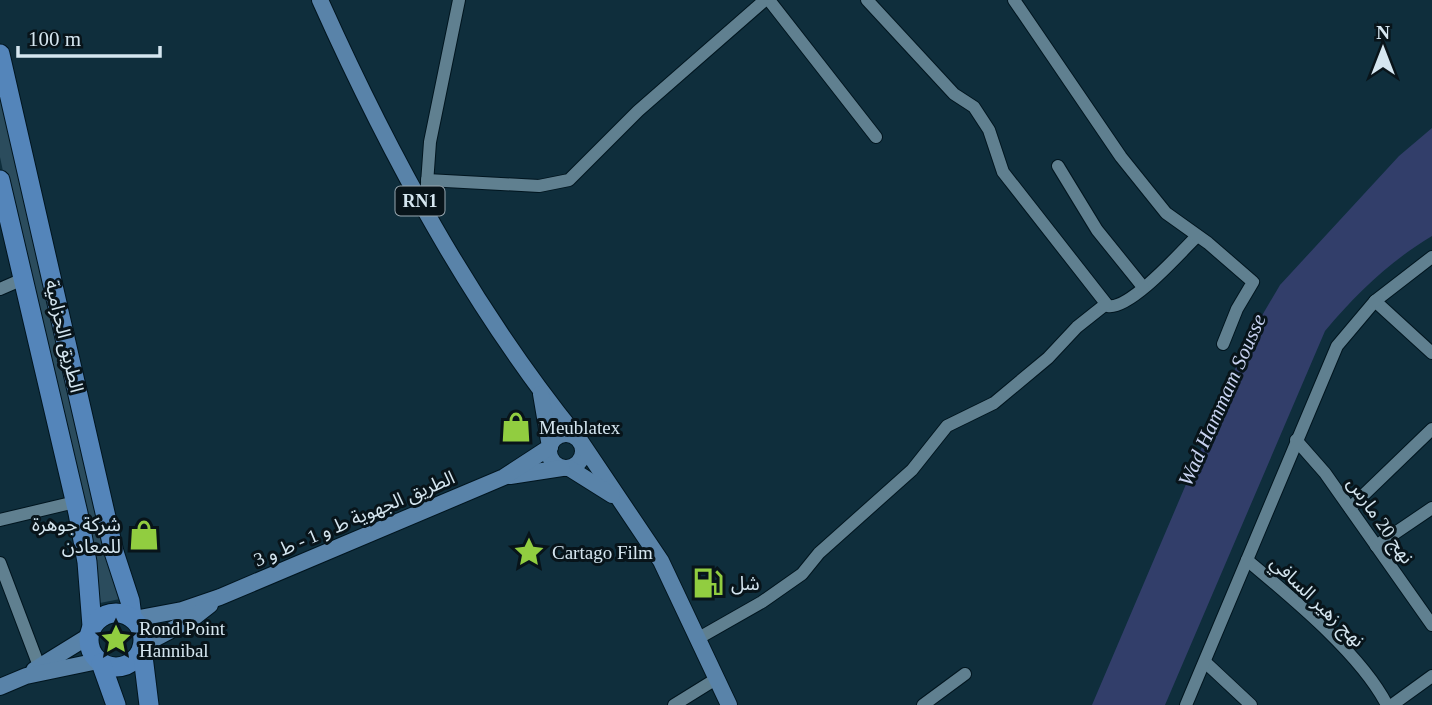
<svg xmlns="http://www.w3.org/2000/svg" width="1432" height="705" font-family="'Times New Roman','Noto Sans Arabic',serif">
<rect width="100%" height="100%" fill="#0f2e3c"/>
<path fill="#2b4c5d" d="M0,77L125,598L95,604L0,157Z"/>
<path fill="#323e6a" d="M1432,128V236C1390,261 1356,294 1325,331L1165,705H1092L1247,341L1280,285L1399,156Z"/>
<g fill="none" stroke-linecap="round" stroke-linejoin="round">
<g stroke="#01151f" stroke-width="14">
<g id="minor">
<path d="M769,0L876,137"/>
<path d="M867,0L954,94L974,107L989,130L1003,172L1108,306C1130,310 1181,252 1197,236"/>
<path d="M1014,0L1121,157L1166,213L1208,243L1253,282L1237,309L1223,344"/>
<path d="M1058,166L1097,230L1143,287"/>
<path d="M427,180L539,186L569,180L638,111L765,0"/>
<path d="M425,211L430,142L459,0"/>
<path d="M0,289L23,279"/>
<path d="M1375,301L1432,353"/>
<path d="M1296,440L1325,473L1432,625"/>
<path d="M1350,508L1432,429"/>
<path d="M0,520L75,502"/>
<path d="M1376,546L1432,508"/>
<path d="M1247,560C1291,597 1361,654 1387,705"/>
<path d="M0,563L39,666"/>
<path d="M697,639L762,602L802,574L819,553L912,470L947,426L994,403L1048,358L1077,327L1106,304"/>
<path d="M1205,662L1251,705"/>
<path d="M674,705L716,679"/>
<path d="M923,705L965,674"/>
<path d="M1186,705L1337,346L1375,301L1432,257"/>
<path d="M1392,705L1432,676"/>
</g>
</g>
<g stroke="#01151f" stroke-width="18">
<g id="major">
<path d="M320,0C389,154 471,306 577,437"/>
<circle cx="566" cy="451" r="17"/>
<path d="M581,442L661,561L729,705"/>
<path d="M569,468L612,495"/>
<path d="M510,476L562,468"/>
<path d="M134,619L182,610L220,597L504,477L550,447L541,394"/>
<path d="M143,645L192,619L210,605"/>
<path d="M34,670L89,636"/>
<path d="M0,687L26,676L98,661"/>
</g>
</g>
<g stroke="#01151f" stroke-width="21">
<g id="highway">
<path d="M0,54L114,552L130,601L132,617"/>
<path d="M0,180L78,513L87,562L92,626"/>
<circle cx="116" cy="640" r="27"/>
<path d="M142,648L149,705"/>
<path d="M101,663L116,705"/>
</g>
</g>
<use href="#minor" stroke="#608090" stroke-width="12"/>
<use href="#major" stroke="#5983a9" stroke-width="16"/>
<use href="#highway" stroke="#5485ba" stroke-width="19"/>
</g>
<defs>
<g id="shop-bare" transform="scale(2.415)"><path d="M-5-2.5h2.3a2.7 3.5 0 0 1 5.4 0H5L5.5 6h-11ZM-1.5-2.5h3a1.5 2.3 0 0 0-3 0Z" fill="#91cd40" stroke="#08141a" stroke-width="2.5" paint-order="stroke"/></g>
<g id="sight-bare" transform="scale(2.415)"><path d="M0-6L1.8-2.2L6-1.7L2.9 1.2L3.7 5.4L0 3.3L-3.7 5.4L-2.9 1.2L-6-1.7L-1.8-2.2Z" fill="#91cd40" stroke="#08141a" stroke-width="2.5" paint-order="stroke"/></g>
<g id="fuel-bare" transform="scale(2.415)"><path d="M-5.5-6h7V0h2V4h1.3V-2.5L3-4.5l.8-.8L6-3V5H2.5V1h-1V6h-7ZM-4.2-4.7v3.2H.2V-4.7Z" fill="#91cd40" stroke="#08141a" stroke-width="2.5" paint-order="stroke"/></g>
</defs>
<g fill-rule="evenodd">
<use href="#shop-bare" x="516" y="427"/>
<use href="#shop-bare" x="144" y="535"/>
<use href="#sight-bare" x="529" y="552"/>
<use href="#fuel-bare" x="708" y="583"/>
<use href="#sight-bare" x="116" y="639"/>
</g>
<g text-anchor="middle" stroke-width="6" stroke-linejoin="round" paint-order="stroke">
<rect fill="#08141a" stroke="#98a7b0" stroke-width="2" x="395.5" y="186.5" width="49" height="29" rx="5"/>
<g font-size="18" font-weight="bold" fill="#d5e6f0">
<text x="420" y="207">RN1</text>
</g>
<g font-size="19" fill="#d5e6f0" stroke="#08141a">
<text transform="translate(65 336) rotate(77)" y="7">الطريق الحزامية</text>
<text transform="translate(354 518) rotate(-23)" y="7">الطريق الجهوية ط و 1 - ط و 3</text>
<text transform="translate(1381 520) rotate(55)" y="7">نهج 20 مارس</text>
<text transform="translate(1318 601) rotate(44)" y="7">نهج زهير السافي</text>
</g>
<g font-size="19" fill="#d5e6f0" stroke="#08141a" text-anchor="start">
<text x="539" y="434">Meublatex</text>
<text x="121" y="531" text-anchor="end">شركة جوهرة<tspan x="121" dy="22">للمعادن</tspan></text>
<text x="552" y="559">Cartago Film</text>
<text x="731" y="590">شل</text>
<text x="139" y="635">Rond Point<tspan x="139" dy="22">Hannibal</tspan></text>
</g>
<g font-size="21" font-style="italic" fill="#c9d3f1" stroke="#08141a">
<text transform="translate(1222 400) rotate(-66)" y="7">Wad Hammam Sousse</text>
</g>
</g>
<g transform="translate(1383 49)" stroke="#08141a" stroke-width="5" paint-order="stroke">
<path d="M0-5L12 26L0 18L-12 26Z" fill="#d5e6f0"/>
<text y="-10" font-size="19" font-weight="bold" text-anchor="middle" fill="#d5e6f0">N</text>
</g>
<path d="M18 46v10h142v-10" fill="none" stroke="#d5e6f0" stroke-width="3.5"/>
<text x="28" y="46" font-size="21" fill="#d5e6f0" stroke="#08141a" stroke-width="5" paint-order="stroke">100 m</text>
</svg>
